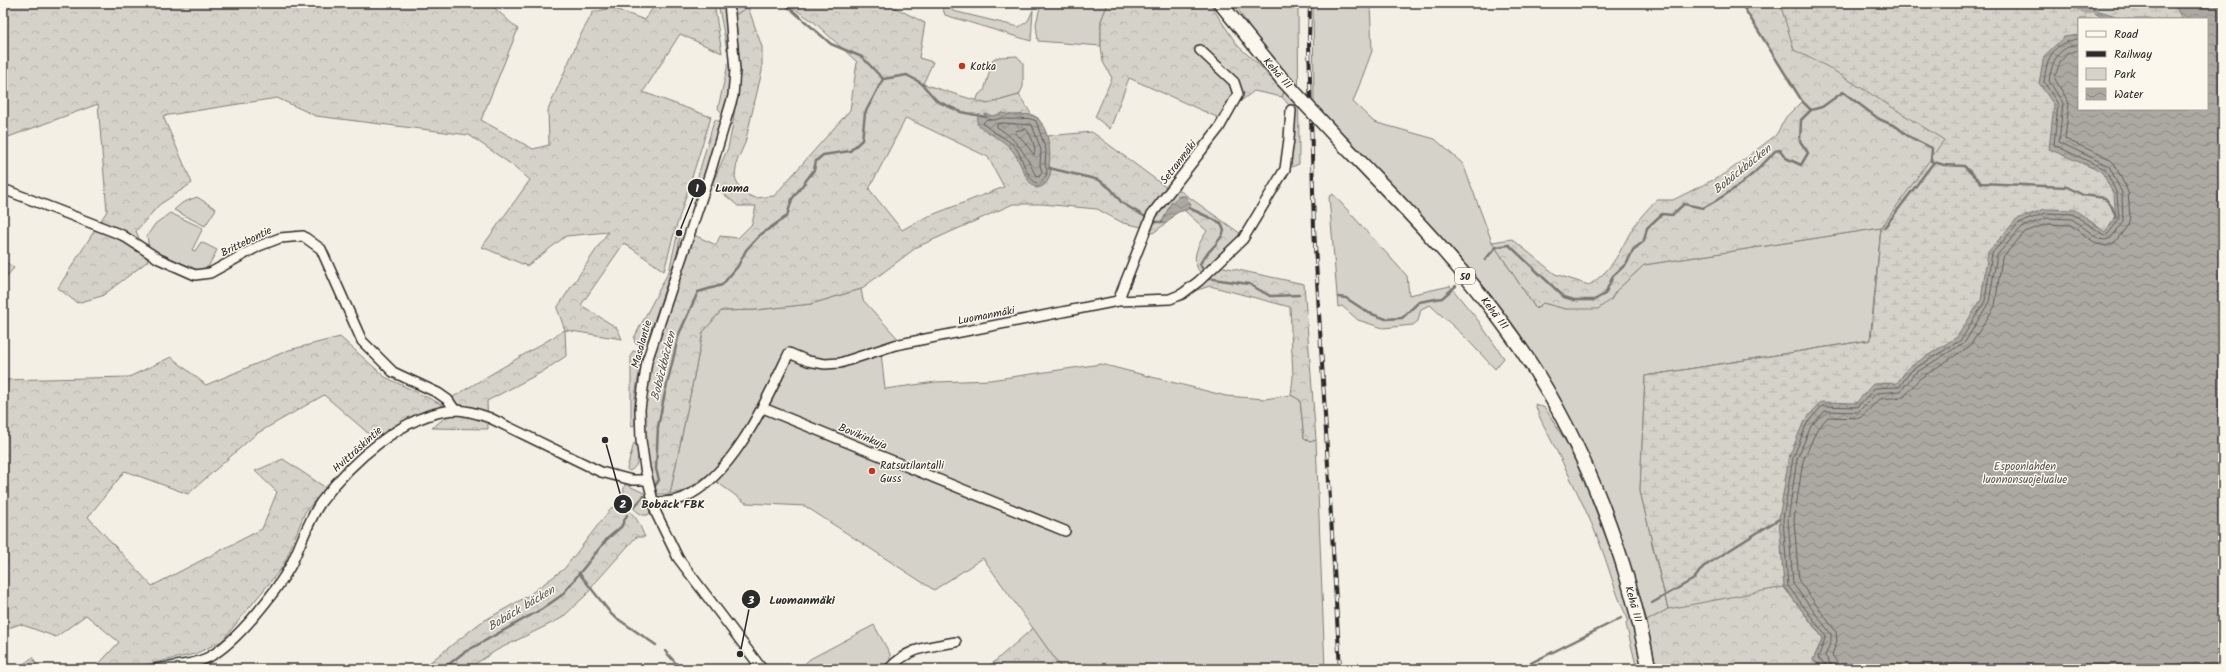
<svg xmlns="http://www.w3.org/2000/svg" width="2226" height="672" font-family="Kalam,sans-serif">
<defs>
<pattern id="forest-crowns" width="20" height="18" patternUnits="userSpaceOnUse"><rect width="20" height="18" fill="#d5d2c9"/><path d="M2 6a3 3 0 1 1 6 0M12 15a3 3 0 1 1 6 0" fill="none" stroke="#b7b4ad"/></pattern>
<pattern id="wetland-marsh" width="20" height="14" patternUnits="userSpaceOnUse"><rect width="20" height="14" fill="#d5d2c9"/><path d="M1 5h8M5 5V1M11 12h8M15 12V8" fill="none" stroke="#b7b4ad"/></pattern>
<pattern id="water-waves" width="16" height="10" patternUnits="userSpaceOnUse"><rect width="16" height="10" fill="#aca9a2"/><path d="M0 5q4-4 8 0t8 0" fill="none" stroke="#8c8a84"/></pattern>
</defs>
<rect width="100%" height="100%" fill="#f3efe4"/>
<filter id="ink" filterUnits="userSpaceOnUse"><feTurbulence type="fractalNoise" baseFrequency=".025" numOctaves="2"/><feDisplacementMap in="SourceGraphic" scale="8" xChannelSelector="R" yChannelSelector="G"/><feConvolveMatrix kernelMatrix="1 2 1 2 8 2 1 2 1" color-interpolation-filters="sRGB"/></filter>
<g filter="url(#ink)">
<g fill="#d5d2c9" stroke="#807e7a" fill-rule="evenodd">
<path d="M718,3H724L730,48L727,50Z"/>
<path d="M734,3H748V7L735,15Z"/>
<path d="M941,3H948L953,11L1019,27L1028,21L1033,10L1031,41L945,15Z"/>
<path d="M1041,3H1108L1101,21V46L1038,41L1036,24Z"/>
<path d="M1234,3H1298L1299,164L1289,168L1293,110L1282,97L1287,75L1258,41Z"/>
<path d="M1313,3H1370L1372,51L1353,102L1374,122L1435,139L1463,164L1492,242L1536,309L1543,303L1566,309L1611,300L1616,291L1644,265L1881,228L1871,340L1645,376L1873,345L1884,227L1757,3H2223V669H1707L1651,540L1668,609L1647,621C1615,510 1571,399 1500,307C1444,234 1377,169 1314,103ZM2079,19H2207V109H2079Z"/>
<path d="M1017,56L1023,63V87L1019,95L987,104L976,101L979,94L984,91L993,59L1000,57Z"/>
<path d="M729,60C735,69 727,100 725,111L722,113L718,108Z"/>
<path d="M716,119L721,124L702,181L699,188L694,190L714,121Z"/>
<path d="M1333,194L1407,276L1409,295L1450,286L1477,319L1504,358L1495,369L1463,335L1430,305L1421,309L1418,321L1413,325L1383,328L1358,320L1342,306L1338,307L1329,197Z"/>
<path d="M197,197L216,209L205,226L174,210L182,203Z"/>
<path d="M170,213L203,228L192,250L195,251L201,242L217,250L208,267L197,270L149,249L147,236L155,224Z"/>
<path d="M677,236H680L678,250L648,339L643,345L635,343L634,338L669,271Z"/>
<path d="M861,289L863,300L901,342V349L881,353L885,389L936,382L990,380L1101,364L1226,396L1265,399L1291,395L1300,400L1304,438L1310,442L1316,440L1325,669H1062L983,558L934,590L805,506L746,503L707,475L685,491L670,494L703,332L721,311L756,310L811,304Z"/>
<path d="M633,351L640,352L642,356L635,396V424L633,426L631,425V355Z"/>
<path d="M1535,404L1545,408L1566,442L1582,475L1607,540L1625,593L1643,669H1637L1626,624L1628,619C1615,594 1609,566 1598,539C1581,497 1560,458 1540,418Z"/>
<path d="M634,443L637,446C638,455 640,467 629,471L627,469Z"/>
<path d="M625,484L644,493L651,510L648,515H642C632,508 620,498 625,484Z"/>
<path d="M874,625L890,654V662L883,669H799L810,659Z"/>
</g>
<g fill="url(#forest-crowns)" stroke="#807e7a" fill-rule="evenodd">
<path d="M3,3H489L518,29L481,120L533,149L549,145L548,110L579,38L593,12L612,8L645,20L656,3H714L722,53L680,34L643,92L711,117L673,237L664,271L624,243L581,305L617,328L622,339L565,330L566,356L542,372L487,401L488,429L432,428L455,410L448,400L565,330L557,308L608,232L566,236L527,266L482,247L530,180L515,167L469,135L316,116L277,98L163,116L192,183L159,205L136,231L148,261L102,296L77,303L58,288L107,211L98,104L3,139Z"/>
<path d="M786,3H886L925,23L919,58L933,62L923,84L987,104L1019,95L1032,115L1038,118L1047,136L1092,132L1167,188H1176L1241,234L1229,249L1202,274C1188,261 1199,243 1207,231L1185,211L1191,204L1162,222L1165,224L1153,233L1142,227L1123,223L1097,209L1042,204H1013L917,247L861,289L811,304L756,310L721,311L703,332L670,494H658L655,491C646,455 640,415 647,378C657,330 678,282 694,235L716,245L720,236L738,238L752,224L756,206H738L712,184L728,148L732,129L740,69L735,15L748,7L762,47V71L745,143L737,161L735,177L739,187L747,195L756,198L774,196L850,110L857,62L814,22ZM906,118L988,157L1004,187L924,218L902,230L869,189Z"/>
<path d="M1108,3H1209L1238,46L1259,65L1284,92L1282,97L1254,91L1219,118L1129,78L1110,129L1095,117L1112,78L1103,62L1101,46V21Z"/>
<path d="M1741,3H2174L2079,19L1784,587L1823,638L1813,660L1825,669H1656L1647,621L1668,609L1640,491L1645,376L1870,340L1881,228L1644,265L1616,291L1611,299L1598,309H1566L1543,303L1536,309L1492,242L1512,239L1555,274L1589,285C1615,268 1619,251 1634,226C1640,217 1649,208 1656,200H1673L1725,174L1776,135L1786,117L1802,101Z"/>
<path d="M3,260L14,268L3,280Z"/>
<path d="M1219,266L1304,284L1316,440L1310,442L1304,438L1300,400L1291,395L1293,377L1290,307L1210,286L1191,292Z"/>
<path d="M340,337L385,377L443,405L396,425L376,440L324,395L256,434L188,494L125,471L88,517L152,586L262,529L277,492L255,471L283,459L326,488L305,512L284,565L222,641L195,654L126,669H100L98,665L119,642L86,615L56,637L20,624L3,630V380L129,377L171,357L206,385L289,350Z"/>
<path d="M612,507C635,508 636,518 645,537H636L595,583L587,594L562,618L497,650L467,669H418L429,663L480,623L526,597L564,569Z"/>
<path d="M1033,628L1062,669H986Z"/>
<path d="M33,657L38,669H17Z"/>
</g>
<path fill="url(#wetland-marsh)" stroke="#807e7a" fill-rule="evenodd" d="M1780,3H2223V163L1825,669L1813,660L1823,638L1784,587L1668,609L1640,491L1645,376L1871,340L1881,228L1944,140L1828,67L1794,50ZM2079,19H2207V109H2079Z"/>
<g fill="url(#water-waves)" stroke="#787772">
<path d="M2174,3H2223V669H1825L1813,660L1823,638L1784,587L1779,519L1789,457L1804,421L1821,402L1856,403L1873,384L1897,383L1908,368L1957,337L1981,300L1988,252L2017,219L2045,209L2075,210L2105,232L2116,217L2114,195L2102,172L2049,149L2054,105L2039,83L2044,56L2064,37L2079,35V109H2207V19H2182Z"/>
<path d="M2086,7L2126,19H2104Z"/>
<path d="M1003,113C1013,117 1021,113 1031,115C1047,118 1052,152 1049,165L1051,168C1051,177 1046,188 1036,188C1023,179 1022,162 1012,150C1003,139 988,134 977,124L978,116L983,117L985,114L993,116Z"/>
<path d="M1179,196H1185L1191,204C1188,213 1181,209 1175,214C1171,217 1170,221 1165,224L1162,222L1171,203Z"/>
</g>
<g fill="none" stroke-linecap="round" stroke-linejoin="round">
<g stroke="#5f5d5b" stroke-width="1">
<path d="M1003,118C1014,122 1026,115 1036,121L1046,150L1045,165L1047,170L1046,176L1039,184C1026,181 1023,156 1015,147C1006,137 992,133 983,123L987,119L993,120Z"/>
<path d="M1003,123L1032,125L1041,150L1040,165L1042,172L1039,177L1036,176C1025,154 1018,140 997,127V124Z"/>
<path d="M1026,129C1031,135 1037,148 1034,155L1023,140L1015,133L1016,131Z"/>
<path d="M1827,669L1826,665L1818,658L1826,636L1788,586L1783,519L1793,458L1807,423L1822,406L1857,407L1875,388L1899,387L1911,371L1961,340L1985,301L1992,253L2019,223L2046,213L2073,214L2104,235L2108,234L2119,220L2117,194L2105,169L2054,145L2058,104L2044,82C2047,58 2052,42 2079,39"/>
<path d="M1832,669L1830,663L1825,656L1831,641V634L1793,584L1788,520L1797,459L1811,426L1825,411L1858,412L1877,393L1901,391L1914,374L1965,342L1989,302L1997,255L2022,227L2047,218L2072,219L2099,239L2105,240L2111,238L2123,222L2122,193L2109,166L2059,142L2063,103L2049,81C2052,62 2057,47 2079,44"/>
<path d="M1838,669L1837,662L1832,655L1837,641L1836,632L1799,581L1794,520L1803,461L1817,429L1828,417L1860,418L1880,399L1904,397L1919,379L1970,346L1995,306L2002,258L2025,232L2047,224L2070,225L2097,244L2106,246L2115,242L2128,225L2130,217L2128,192L2114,163L2108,158L2065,139L2069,103L2055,79C2058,65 2062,52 2079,50"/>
</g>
<g stroke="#787772" stroke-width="2.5">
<path d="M784,3L831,44L862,57L883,79"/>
<path d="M1741,3L1802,101L1811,110"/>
<path d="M1031,4L1032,3"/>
<path d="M1049,168L1099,180L1111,189L1122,203L1144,216"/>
<path d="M1189,208L1221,223L1224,231C1220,244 1206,251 1200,264L1203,270"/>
<path d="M1155,222H1162"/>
<path d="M1884,228L1934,162"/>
<path d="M1485,260L1496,247L1509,245L1564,297L1574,300H1594L1605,294L1613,276L1627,263L1633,250L1644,241L1647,228L1662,214L1672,215L1684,204L1703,208C1731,193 1755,175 1775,151L1780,150L1786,158L1801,165L1808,153L1800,141L1801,120L1811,110L1822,107L1843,92L1879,119L1897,127L1908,136L1932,148L1931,161L1944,165L1964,166L1981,183L2067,187L2083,195L2105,198L2112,207L2116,218"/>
<path d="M1213,279L1249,284L1270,296L1299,295"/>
<path d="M1338,297L1346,298L1369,313L1386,319L1402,318L1419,302L1442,298L1456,286"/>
<path d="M655,486L659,480L656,469L658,427L664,397L679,334L698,292L722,285L738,266L746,250L760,235L787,216L792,199L814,170L816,161L823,155L850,151L862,140L865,113L883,79L907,75L921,83L937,101L961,112L986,117"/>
<path d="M634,507L644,496"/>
<path d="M579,573L612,615L656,645"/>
<path d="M1652,603L1694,579L1703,567L1779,519"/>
<path d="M665,651L681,669"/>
<path d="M443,669L463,653L542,609L562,595L607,539L621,527L627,515"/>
<path d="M1519,669L1621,618"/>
</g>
<path stroke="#aca9a2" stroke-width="15" d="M2080,3L2086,7"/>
<g stroke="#2b2b2b" stroke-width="12">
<g id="minor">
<path d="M729,3L735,70L733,96L710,173L647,361L640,409L641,440L645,468L656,513L678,558L762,669"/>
<path d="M3,189L122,235L159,259L195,275L210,273L259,246L280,238L303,236L321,249L362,341L393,372L438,393L448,400L455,410"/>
<path d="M1118,301L1152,214L1219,128L1238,94L1234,82L1200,50"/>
<path d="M763,408L1065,531"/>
<path d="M653,502C664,502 674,502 683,498C733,477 767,399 789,353L808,361L825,364L840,363L895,345L1118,301L1170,299L1182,294L1199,281L1243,239L1285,169L1289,139L1291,110"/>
<path d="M156,669C174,666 193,665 209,657C237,642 276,592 291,565C301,544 308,521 321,502C350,463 404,413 455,410C467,410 479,414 490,418L601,472L632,480H647"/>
<path d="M889,669C909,647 928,647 956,642"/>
</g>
</g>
<g stroke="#2b2b2b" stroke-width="16">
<g id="highway">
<path d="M1220,3L1282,79"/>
<path d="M1337,138C1394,197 1452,255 1501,321C1576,420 1626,547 1649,669"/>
</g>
</g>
<use href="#minor" stroke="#fbf7ec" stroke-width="9"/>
<use href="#highway" stroke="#fbf7ec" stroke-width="13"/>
<g stroke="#2b2b2b" stroke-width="4">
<path id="rail" d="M1310,3L1309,42L1314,228L1340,669"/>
</g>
<use href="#rail" stroke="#fbf7ec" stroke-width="2.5" stroke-dasharray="8" stroke-linecap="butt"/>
<g stroke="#2b2b2b" stroke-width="16" stroke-linecap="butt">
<path id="highway-bridge" d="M1282,79L1337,138"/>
</g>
<use href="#highway-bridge" stroke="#fbf7ec" stroke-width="13"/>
</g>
</g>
<g fill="#c8321e" stroke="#fbf7ec" stroke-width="1.5">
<circle cx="962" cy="66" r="4"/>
<circle cx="872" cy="471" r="4"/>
</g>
<g text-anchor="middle" stroke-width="3" stroke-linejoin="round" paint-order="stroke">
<rect fill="#fbf7ec" stroke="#696865" stroke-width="1" x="1455" y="268" width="20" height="16" rx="3"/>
<g font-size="10" font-weight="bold" fill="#2b2b2b">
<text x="1465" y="280">50</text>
</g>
<g font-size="11" fill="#2b2b2b" stroke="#fbf7ec" text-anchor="start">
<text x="970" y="70">Kotka</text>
<text x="880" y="469">Ratsutilantalli<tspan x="880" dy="13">Guss</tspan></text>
</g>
<g font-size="11" fill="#2b2b2b" stroke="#fbf7ec">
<text transform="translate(1278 73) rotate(49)" y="4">Kehä III</text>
<text transform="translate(1178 162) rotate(-52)" y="4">Setranmäki</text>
<text transform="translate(246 241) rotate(-26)" y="4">Brittebontie</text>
<text transform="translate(1495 313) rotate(53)" y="4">Kehä III</text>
<text transform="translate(986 315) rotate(-11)" y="4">Luomanmäki</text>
<text transform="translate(641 344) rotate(-74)" y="4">Masalantie</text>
<text transform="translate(863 436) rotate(22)" y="4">Bovikinkuja</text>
<text transform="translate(357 449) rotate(-42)" y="4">Hvitträskintie</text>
<text transform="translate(1634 604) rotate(74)" y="4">Kehä III</text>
</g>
<g font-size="11" fill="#565552" stroke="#fbf7ec">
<text x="2025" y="470">Espoonlahden<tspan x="2025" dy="13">luonnonsuojelualue</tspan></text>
</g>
<g font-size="12" font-style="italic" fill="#585755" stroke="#fbf7ec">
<text transform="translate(1742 169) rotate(-39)" y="4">Bobäckbäcken</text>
<text transform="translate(663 366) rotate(-76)" y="4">Bobäckbäcken</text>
<text transform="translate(521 608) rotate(-31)" y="4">Bobäck bäcken</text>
</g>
</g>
<path fill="none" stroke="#2b2b2b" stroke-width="1.5" d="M679 233L697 188M605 440L623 504M740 654L751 599"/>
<g fill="#2b2b2b" stroke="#fbf7ec" stroke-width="1.5">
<circle cx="679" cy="233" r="4"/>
<circle cx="605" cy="440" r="4"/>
<circle cx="740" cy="654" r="4"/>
<circle cx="697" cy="188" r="10"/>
<circle cx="623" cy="504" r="10"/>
<circle cx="751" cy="599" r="10"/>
</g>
<g font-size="12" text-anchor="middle" font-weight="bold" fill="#fff">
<text x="697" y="192">1</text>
<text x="623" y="508">2</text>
<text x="751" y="604">3</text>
</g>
<g font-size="12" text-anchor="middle" font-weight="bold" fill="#2b2b2b" stroke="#fbf7ec" stroke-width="3" stroke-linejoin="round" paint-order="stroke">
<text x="732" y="192">Luoma</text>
<text x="673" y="508">Bobäck FBK</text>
<text x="802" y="604">Luomanmäki</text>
</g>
<rect width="2226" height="672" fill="none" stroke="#fbf7ec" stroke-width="16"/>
<rect x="8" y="8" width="2210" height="656" fill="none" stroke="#2b2b2b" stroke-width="1.5" filter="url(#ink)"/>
<rect x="2078" y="18" width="130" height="92" fill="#fbf7ec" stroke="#a8a59f"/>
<rect x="2086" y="31" width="20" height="6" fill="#fbf7ec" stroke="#a8a59f"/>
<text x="2114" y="38" font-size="12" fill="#2b2b2b">Road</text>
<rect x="2086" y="51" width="20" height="6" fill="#2b2b2b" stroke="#a8a59f"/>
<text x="2114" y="58" font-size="12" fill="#2b2b2b">Railway</text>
<rect x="2086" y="68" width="20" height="12" fill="#d5d2c9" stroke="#a8a59f"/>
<text x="2114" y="78" font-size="12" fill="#2b2b2b">Park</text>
<rect x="2086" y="88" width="20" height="12" fill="url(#water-waves)" stroke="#a8a59f"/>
<text x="2114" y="98" font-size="12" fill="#2b2b2b">Water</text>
</svg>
